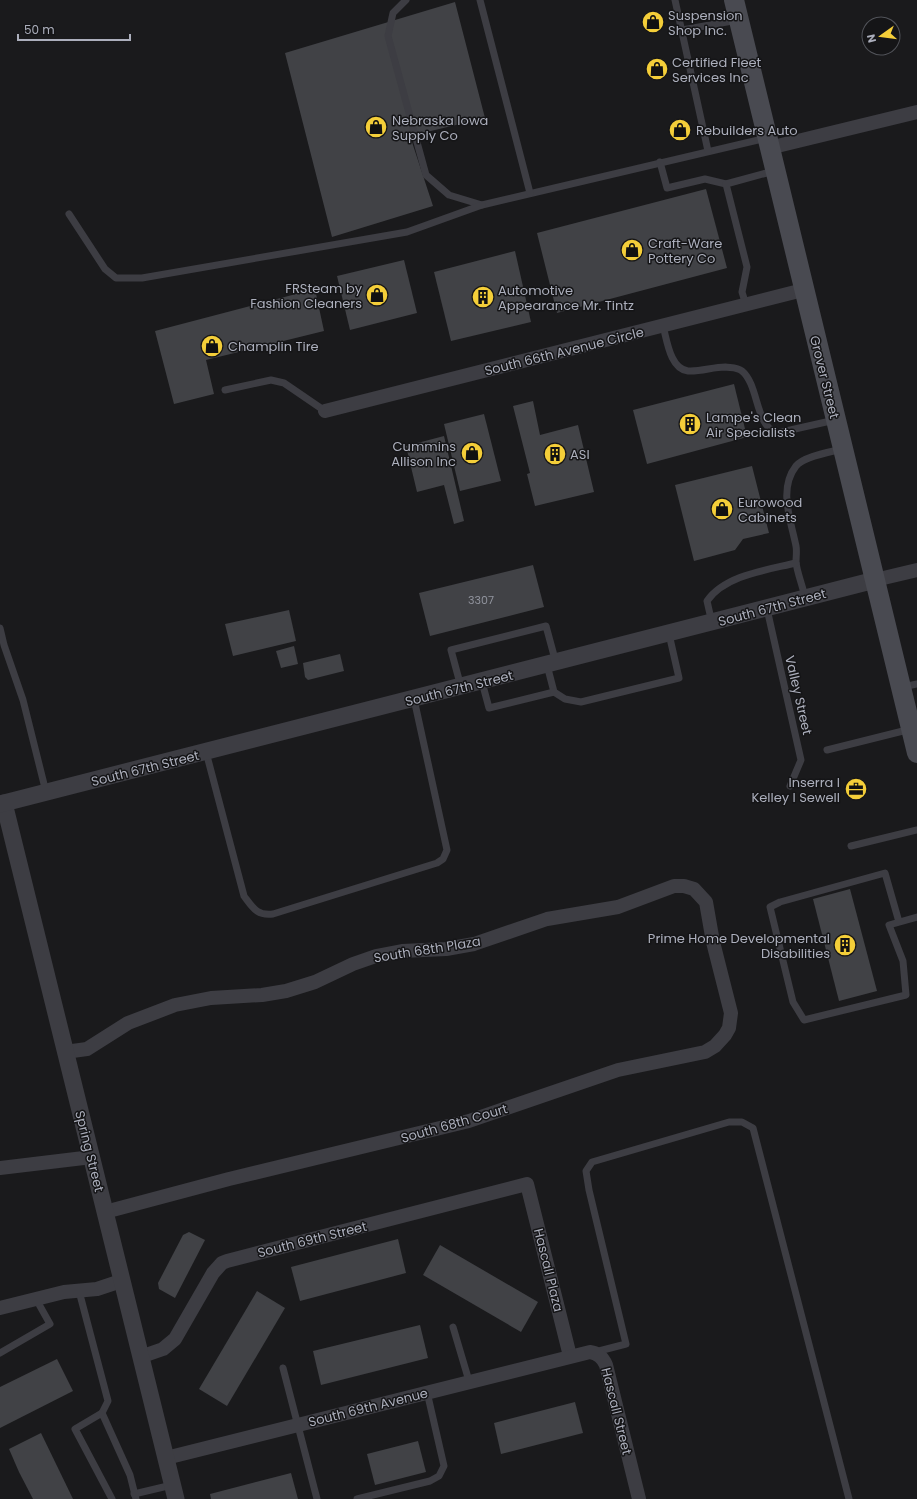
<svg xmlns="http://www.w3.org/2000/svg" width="917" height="1499" font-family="Poppins,sans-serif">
<rect width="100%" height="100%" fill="#1a1a1c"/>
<g fill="#414246">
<path d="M455,2L485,118L410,136L433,206L332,237L285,53Z"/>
<path d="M706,189L727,268L557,313L537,233Z"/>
<path d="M515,251L531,322L451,341L434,272Z"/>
<path d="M404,260L417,313L350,330L337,276Z"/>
<path d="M315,289L324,331L206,360L214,394L174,404L155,331Z"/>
<path d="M734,384L747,437L647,464L633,410Z"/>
<path d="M533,401L540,435L578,425L594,492L535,506L527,474L530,473L513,406Z"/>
<path d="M484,414L501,481L460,491L444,424Z"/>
<path d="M444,436L464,521L454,524L444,485L417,492L406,446Z"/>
<path d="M752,466L769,533L743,539L735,550L694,561L675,485Z"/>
<path d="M533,565L544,607L430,636L419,593Z"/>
<path d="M289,610L296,641L233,656L225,624Z"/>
<path d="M294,646L298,664L281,668L276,651Z"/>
<path d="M340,654L344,671L308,680L305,677L303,663Z"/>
<path d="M850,889L877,991L839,1001L813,899Z"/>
<path d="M189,1232L205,1240L175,1298L159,1289L158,1283L183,1235Z"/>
<path d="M398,1239L406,1273L300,1301L291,1267Z"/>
<path d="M440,1245L538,1302L521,1332L423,1275Z"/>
<path d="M257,1291L285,1308L227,1406L199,1389Z"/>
<path d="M420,1325L428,1358L321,1385L313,1351Z"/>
<path d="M57,1359L73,1391L0,1428V1387Z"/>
<path d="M575,1402L583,1433L501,1454L494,1423Z"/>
<path d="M41,1433L73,1499H33L19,1472L9,1449Z"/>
<path d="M418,1441L426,1472L375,1485L367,1454Z"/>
<path d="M291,1473L298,1499H211L210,1494Z"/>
</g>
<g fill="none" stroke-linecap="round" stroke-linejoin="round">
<g stroke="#3d3d43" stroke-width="7">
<path d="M406,0L393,13L388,36L426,175L449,195L482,205L767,138"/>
<path d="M480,0L530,193"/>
<path d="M675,0L708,151"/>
<path d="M682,30L738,20"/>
<path d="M660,162L667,188L705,179L726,184"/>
<path d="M69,214L105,269L116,278H142L407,232L482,205"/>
<path d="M746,305L742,292L747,267L726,184L774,171"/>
<path d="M663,326C667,340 670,369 688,371C700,372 713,367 725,367C731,368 737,367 742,371C759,385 755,426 777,433L835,420"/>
<path d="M225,390L271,380L284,383L325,411"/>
<path d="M805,598C803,586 797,573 796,562C796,557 797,551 796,546C791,521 778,489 796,466C804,456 831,452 842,449"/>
<path d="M767,609L801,760L790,786"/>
<path d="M712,623L707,601C725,575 767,570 796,563"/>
<path d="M0,628L4,645L23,700L46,792"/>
<path d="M482,682L489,708L554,692L547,665"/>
<path d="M461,687L451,650L546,626L556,663"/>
<path d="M903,687L917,684"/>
<path d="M554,692L565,699L581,702L679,678L669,634"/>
<path d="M827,750L911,729"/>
<path d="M206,752L244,896C253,908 257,916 273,914L437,863L443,859L447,850L414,699"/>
<path d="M851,846L917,830"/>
<path d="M899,922L885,873L780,902L770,907L793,1002L804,1020L906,995L903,961L889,925L917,917"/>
<path d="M79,1291L108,1401L102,1413"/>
<path d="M453,1327L469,1381"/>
<path d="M595,1352L626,1344L589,1190L586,1171L592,1162L729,1122H742L753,1128L849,1499"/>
<path d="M0,1353L50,1324L36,1299"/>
<path d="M283,1368L317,1499"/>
<path d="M134,1494L172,1485"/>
<path d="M112,1499L75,1429L102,1413L130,1475L136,1499"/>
<path d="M357,1499L430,1481L439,1476L444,1466L427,1392"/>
</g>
<g stroke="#3d3d43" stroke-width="14">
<path d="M769,148L917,112"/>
<path d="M325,411L803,290"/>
<path d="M875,580L917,570"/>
<path d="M65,1052L87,1049L128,1023L175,1005L211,998L262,995L286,991L315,982L353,964L376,956L402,951L446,949L474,944L547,919L618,907L674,886H684L694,889L706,902L713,942L731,1013L729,1028L725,1035L715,1046L705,1052L618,1070L469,1121L229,1179L105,1212"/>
<path d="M0,1168L92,1157"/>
<path d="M0,1308L64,1292L97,1289L121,1281"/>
<path d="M140,1357L163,1349L175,1339L213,1273L222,1263L227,1261L527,1184L570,1356"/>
<path d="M166,1458L590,1352C598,1353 603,1358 606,1365L639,1499"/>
</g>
<g stroke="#3d3d43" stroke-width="17">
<path d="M4,803L176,1499"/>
<path d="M0,804L875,580"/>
</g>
<path stroke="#494a51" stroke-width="20" d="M734,0L917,753"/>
</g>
<defs>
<g id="shop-disc" transform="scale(1.15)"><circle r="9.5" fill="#f4ce39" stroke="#151517"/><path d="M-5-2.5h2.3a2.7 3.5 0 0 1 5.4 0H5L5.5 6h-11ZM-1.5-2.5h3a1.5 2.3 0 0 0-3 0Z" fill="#111"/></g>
<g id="building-disc" transform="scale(1.15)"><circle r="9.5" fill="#f4ce39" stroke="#151517"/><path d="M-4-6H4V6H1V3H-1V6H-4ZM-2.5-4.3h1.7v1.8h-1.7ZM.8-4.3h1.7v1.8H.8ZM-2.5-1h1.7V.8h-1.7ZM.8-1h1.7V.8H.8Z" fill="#111"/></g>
<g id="office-disc" transform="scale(1.15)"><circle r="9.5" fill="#f4ce39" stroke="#151517"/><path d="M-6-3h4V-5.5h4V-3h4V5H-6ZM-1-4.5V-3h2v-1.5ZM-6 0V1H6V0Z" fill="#111"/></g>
</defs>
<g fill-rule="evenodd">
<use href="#shop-disc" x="653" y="22"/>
<use href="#shop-disc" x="657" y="69"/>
<use href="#shop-disc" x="376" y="127"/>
<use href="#shop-disc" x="680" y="130"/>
<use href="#shop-disc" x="632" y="250"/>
<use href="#shop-disc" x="377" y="295"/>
<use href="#building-disc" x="483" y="297"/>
<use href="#shop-disc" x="212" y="346"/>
<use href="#building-disc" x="690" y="424"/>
<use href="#shop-disc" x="472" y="453"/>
<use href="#building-disc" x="555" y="454"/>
<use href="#shop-disc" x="722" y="509"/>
<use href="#office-disc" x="856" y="789"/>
<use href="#building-disc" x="845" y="945"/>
</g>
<g text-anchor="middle" stroke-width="3" stroke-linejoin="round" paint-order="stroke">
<g font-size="11" fill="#91949e">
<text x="481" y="604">3307</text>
</g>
<g font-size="13" fill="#acafbc" stroke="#151517" text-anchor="start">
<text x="668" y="20">Suspension<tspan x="668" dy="15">Shop Inc.</tspan></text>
<text x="672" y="67">Certified Fleet<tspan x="672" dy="15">Services Inc</tspan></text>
<text x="392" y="125">Nebraska Iowa<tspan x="392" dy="15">Supply Co</tspan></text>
<text x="696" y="135">Rebuilders Auto</text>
<text x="648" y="248">Craft-Ware<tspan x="648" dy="15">Pottery Co</tspan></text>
<text x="362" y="293" text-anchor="end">FRSteam by<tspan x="362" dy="15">Fashion Cleaners</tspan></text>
<text x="498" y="295">Automotive<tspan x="498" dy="15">Appearance Mr. Tintz</tspan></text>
<text x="228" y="351">Champlin Tire</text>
<text x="706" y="422">Lampe's Clean<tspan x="706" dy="15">Air Specialists</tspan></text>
<text x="456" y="451" text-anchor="end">Cummins<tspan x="456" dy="15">Allison Inc</tspan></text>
<text x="570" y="459">ASI</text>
<text x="738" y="507">Eurowood<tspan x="738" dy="15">Cabinets</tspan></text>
<text x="840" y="787" text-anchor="end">Inserra l<tspan x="840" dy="15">Kelley l Sewell</tspan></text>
<text x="830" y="943" text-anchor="end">Prime Home Developmental<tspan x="830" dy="15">Disabilities</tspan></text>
</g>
<g font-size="13" fill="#acafbc" stroke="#151517">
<text transform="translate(564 351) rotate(-14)" y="5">South 66th Avenue Circle</text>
<text transform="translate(825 377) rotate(76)" y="5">Grover Street</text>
<text transform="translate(772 607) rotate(-15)" y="5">South 67th Street</text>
<text transform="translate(459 688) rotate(-14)" y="5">South 67th Street</text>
<text transform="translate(799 695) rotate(77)" y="5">Valley Street</text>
<text transform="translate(145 768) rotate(-14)" y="5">South 67th Street</text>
<text transform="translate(427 949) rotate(-9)" y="5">South 68th Plaza</text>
<text transform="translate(454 1123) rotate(-16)" y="5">South 68th Court</text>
<text transform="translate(90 1151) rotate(76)" y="5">Spring Street</text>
<text transform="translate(312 1239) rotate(-14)" y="5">South 69th Street</text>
<text transform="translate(549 1270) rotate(76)" y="5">Hascall Plaza</text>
<text transform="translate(368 1407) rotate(-14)" y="5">South 69th Avenue</text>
<text transform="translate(617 1411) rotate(76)" y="5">Hascall Street</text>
</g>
</g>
<g transform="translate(881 36) rotate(256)"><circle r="19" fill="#151517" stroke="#515359"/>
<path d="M0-3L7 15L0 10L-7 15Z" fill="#f4ce39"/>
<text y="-6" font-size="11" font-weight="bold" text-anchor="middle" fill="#acafbc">N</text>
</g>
<path d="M18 34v6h112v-6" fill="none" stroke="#acafbc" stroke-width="2"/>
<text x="24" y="34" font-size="12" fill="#acafbc" stroke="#151517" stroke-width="3" paint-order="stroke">50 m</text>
</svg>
